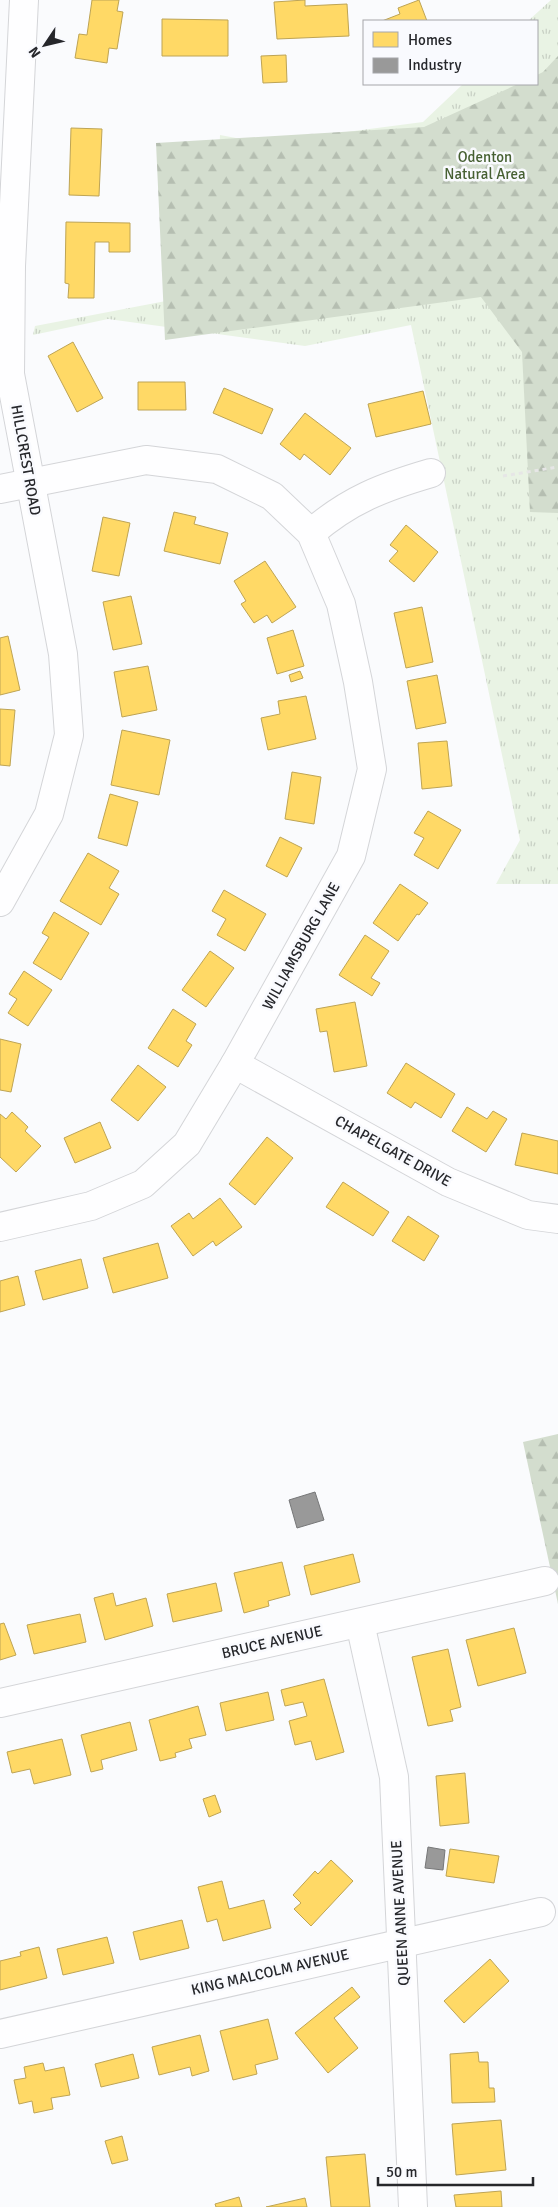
<svg xmlns="http://www.w3.org/2000/svg" width="558" height="2207" font-family="Signika,sans-serif">
<defs>
<pattern id="grass-tufts" width="24" height="20" patternUnits="userSpaceOnUse" patternTransform="scale(1.25)"><rect width="24" height="20" fill="#e9f3e4"/><path d="M3 7l-1-3M5 7V3M7 7l1-3M15 17l-1-3M17 17v-4M19 17l1-3" fill="none" stroke="#c8d0c4"/></pattern>
<pattern id="forest-firs" width="22" height="20" patternUnits="userSpaceOnUse" patternTransform="scale(1.25)"><rect width="22" height="20" fill="#d3ddce"/><path d="M5 1l3.5 6h-7zM16 11l3.5 6h-7z" fill="#b5beb1"/></pattern>
</defs>
<rect width="100%" height="100%" fill="#fafbfd"/>
<path fill="url(#grass-tufts)" d="M551,0H558V884H496L520,840L411,325L305,346L108,319L33,335L35,326L213,292L220,135L262,143L423,122L463,84H537V21H528Z"/>
<g fill="url(#forest-firs)">
<path d="M558,56V513L530,512L522,352L481,297L165,340L156,143L424,127L518,84H537V75L543,72Z"/>
<path d="M558,1434V1604L523,1442Z"/>
</g>
<g fill="#ffd966" stroke="#bea454">
<path d="M92,0H119L117,11L123,12L117,49L109,48L107,63L75,58L79,34L87,35Z"/>
<path d="M305,0V6L347,4L349,36L277,39L274,2Z"/>
<path d="M419,0L427,21H382L400,14L398,8Z"/>
<path d="M162,19L228,20V56H162Z"/>
<path d="M286,55L287,82L263,83L261,56Z"/>
<path d="M71,128L102,129L99,196L69,195Z"/>
<path d="M66,222L130,223V252H109V242H95L94,298H68L69,284L65,283Z"/>
<path d="M73,342L103,398L77,412L48,356Z"/>
<path d="M138,382H185L186,410H138Z"/>
<path d="M224,388L273,409L262,434L213,413Z"/>
<path d="M423,391L431,424L376,437L368,404Z"/>
<path d="M305,413L351,448L330,475L304,454L300,460L280,444Z"/>
<path d="M174,512L196,517L194,524L228,533L220,564L164,551Z"/>
<path d="M103,517L130,523L119,576L92,571Z"/>
<path d="M406,525L438,552L414,582L389,561L398,551L390,545Z"/>
<path d="M265,561L296,607L272,623L267,615L254,623L241,604L246,601L234,581Z"/>
<path d="M131,596L142,644L113,650L103,602Z"/>
<path d="M422,607L433,662L406,668L394,613Z"/>
<path d="M293,630L304,666L277,674L267,638Z"/>
<path d="M8,636L20,690L0,695V638Z"/>
<path d="M148,666L157,710L122,717L114,672Z"/>
<path d="M300,671L303,678L291,682L289,675Z"/>
<path d="M437,675L446,723L416,729L407,681Z"/>
<path d="M306,696L316,739L268,750L261,718L280,714L278,701Z"/>
<path d="M0,709L15,710L10,766L0,765Z"/>
<path d="M122,730L170,740L159,795L111,785Z"/>
<path d="M447,741L452,786L422,789L418,743Z"/>
<path d="M292,772L321,777L314,824L285,819Z"/>
<path d="M110,794L138,802L127,846L98,838Z"/>
<path d="M428,811L461,830L438,869L414,855L424,838L414,833Z"/>
<path d="M280,837L302,848L287,877L266,866Z"/>
<path d="M88,853L119,871L109,888L119,894L101,925L60,901Z"/>
<path d="M400,884L428,903L419,915L417,914L398,941L373,923Z"/>
<path d="M224,890L266,914L245,951L217,935L226,919L212,911Z"/>
<path d="M54,912L89,933L61,980L33,963L49,937L42,933Z"/>
<path d="M365,935L389,951L371,978L380,983L372,996L339,975Z"/>
<path d="M210,951L234,968L206,1007L182,990Z"/>
<path d="M24,971L52,990L28,1026L8,1013L17,999L9,994Z"/>
<path d="M355,1002L367,1066L334,1072L327,1031L320,1032L316,1009Z"/>
<path d="M173,1009L196,1024L186,1041L192,1045L178,1067L148,1048Z"/>
<path d="M0,1039L21,1044L11,1092L0,1090Z"/>
<path d="M406,1063L455,1094L441,1118L415,1102L411,1108L387,1093Z"/>
<path d="M138,1065L166,1087L138,1121L111,1100Z"/>
<path d="M467,1107L487,1119L493,1111L507,1119L486,1152L452,1131Z"/>
<path d="M12,1112L28,1127L25,1131L41,1146L16,1172L0,1157V1114L6,1119Z"/>
<path d="M100,1122L111,1148L75,1163L64,1138Z"/>
<path d="M522,1133L558,1141V1174L515,1165Z"/>
<path d="M267,1137L293,1158L255,1205L229,1184Z"/>
<path d="M343,1182L389,1212L373,1236L326,1207Z"/>
<path d="M220,1198L242,1227L216,1246L213,1241L193,1256L171,1226L189,1213L193,1219Z"/>
<path d="M408,1216L439,1236L424,1261L392,1241Z"/>
<path d="M158,1243L168,1278L113,1293L103,1258Z"/>
<path d="M81,1259L88,1288L43,1300L35,1271Z"/>
<path d="M18,1276L25,1305L0,1312V1281Z"/>
<path d="M353,1554L360,1582L311,1595L304,1566Z"/>
<path d="M282,1562L290,1595L268,1601L269,1606L244,1613L234,1573Z"/>
<path d="M216,1583L222,1611L173,1622L167,1594Z"/>
<path d="M113,1593L116,1606L146,1598L153,1626L105,1640L94,1598Z"/>
<path d="M80,1614L86,1642L34,1654L27,1625Z"/>
<path d="M4,1623L16,1655L0,1660V1624Z"/>
<path d="M514,1628L526,1673L478,1686L466,1640Z"/>
<path d="M448,1649L461,1707L450,1710L453,1721L428,1726L412,1657Z"/>
<path d="M324,1679L344,1752L316,1760L311,1741L295,1745L289,1721L307,1716L303,1702L285,1706L281,1690Z"/>
<path d="M268,1692L274,1720L226,1731L220,1703Z"/>
<path d="M198,1706L206,1735L189,1739L192,1748L175,1753L176,1757L160,1761L149,1720Z"/>
<path d="M130,1722L137,1750L101,1760L103,1769L91,1772L81,1735Z"/>
<path d="M62,1739L71,1775L34,1784L30,1769L12,1773L7,1752Z"/>
<path d="M465,1773L469,1823L440,1826L436,1776Z"/>
<path d="M215,1795L221,1812L209,1817L203,1799Z"/>
<path d="M450,1849L499,1856L494,1883L446,1876Z"/>
<path d="M331,1860L353,1881L311,1926L294,1909L301,1903L293,1895L315,1871L318,1874Z"/>
<path d="M222,1881L229,1909L264,1900L271,1928L223,1941L217,1919L207,1922L198,1887Z"/>
<path d="M182,1920L189,1948L140,1960L133,1932Z"/>
<path d="M107,1937L114,1963L63,1975L57,1949Z"/>
<path d="M39,1947L47,1978L0,1990V1961L21,1956L20,1952Z"/>
<path d="M490,1959L509,1981L464,2023L444,2001Z"/>
<path d="M352,1987L360,1997L334,2018L358,2048L328,2073L295,2033Z"/>
<path d="M268,2019L278,2059L255,2065L257,2074L233,2080L220,2031Z"/>
<path d="M200,2035L209,2071L192,2076L190,2067L159,2075L152,2047Z"/>
<path d="M478,2052L479,2062H488L489,2088H494L495,2102L452,2103L450,2054Z"/>
<path d="M133,2054L139,2078L101,2087L95,2064Z"/>
<path d="M43,2063L45,2071L64,2067L70,2095L51,2098L53,2109L34,2113L32,2101L19,2104L14,2080L26,2078L24,2067Z"/>
<path d="M501,2120L506,2170L456,2175L452,2124Z"/>
<path d="M122,2136L128,2160L112,2164L105,2141Z"/>
<path d="M365,2154L370,2207H331L326,2157Z"/>
<path d="M501,2191L502,2207H456L454,2195Z"/>
<path d="M239,2197L242,2207H216L215,2204Z"/>
<path d="M305,2198L307,2207H266Z"/>
</g>
<g fill="#999" stroke="#767778">
<path d="M315,1492L324,1520L297,1528L289,1500Z"/>
<path d="M428,1847L445,1850L443,1870L425,1868Z"/>
</g>
<g fill="none" stroke-linecap="round" stroke-linejoin="round">
<g stroke="#d4d5d8" stroke-width="30">
<g id="minor">
<path d="M0,489L146,460L217,469L272,496L311,533L341,604L358,682L372,769L351,856L235,1064L187,1144L143,1184L91,1206L0,1227"/>
<path d="M311,533C349,500 383,487 431,473"/>
<path d="M0,902L49,814L69,735L63,654L10,374L11,266L24,0"/>
<path d="M235,1064L448,1182L528,1215L558,1219"/>
<path d="M360,1623L394,1777L413,2207"/>
<path d="M0,1703L545,1581"/>
<path d="M0,2034L541,1912"/>
</g>
</g>
<path stroke="#e6e6e6" stroke-width="3" stroke-dasharray="4 4" stroke-linecap="butt" d="M503,476L558,467"/>
<use href="#minor" stroke="#fefeff" stroke-width="28"/>
</g>
<g text-anchor="middle" stroke-width="5" stroke-linejoin="round" paint-order="stroke">
<g font-size="15" fill="#466032" stroke="#f9fafe">
<text x="485" y="162">Odenton<tspan x="485" dy="17">Natural Area</tspan></text>
</g>
<g font-size="15" fill="#26272b" stroke="#f9fafe">
<text transform="translate(26 460) rotate(80)" y="5">HILLCREST ROAD</text>
<text transform="translate(301 946) rotate(-61)" y="5">WILLIAMSBURG LANE</text>
<text transform="translate(393 1151) rotate(29)" y="5">CHAPELGATE DRIVE</text>
<text transform="translate(272 1642) rotate(-13)" y="5">BRUCE AVENUE</text>
<text transform="translate(400 1913) rotate(-93)" y="5">QUEEN ANNE AVENUE</text>
<text transform="translate(270 1972) rotate(-13)" y="5">KING MALCOLM AVENUE</text>
</g>
</g>
<rect x="363" y="20" width="175" height="65" fill="#f9fafe" stroke="#a5a6aa"/>
<rect x="373" y="32" width="25" height="15" fill="#ffd966" stroke="#a5a6aa"/>
<text x="408" y="45" font-size="15" fill="#26272b">Homes</text>
<rect x="373" y="58" width="25" height="15" fill="#999999" stroke="#a5a6aa"/>
<text x="408" y="70" font-size="15" fill="#26272b">Industry</text>
<g transform="translate(45 45) rotate(235)" stroke="#f9fafe" stroke-width="4" paint-order="stroke">
<path d="M0-4L9 19L0 12L-9 19Z" fill="#26272b"/>
<text y="-8" font-size="14" font-weight="bold" text-anchor="middle" fill="#26272b">N</text>
</g>
<path d="M378 2177v8h155v-8" fill="none" stroke="#26272b" stroke-width="2.5"/>
<text x="386" y="2177" font-size="15" fill="#26272b" stroke="#f9fafe" stroke-width="4" paint-order="stroke">50 m</text>
</svg>
